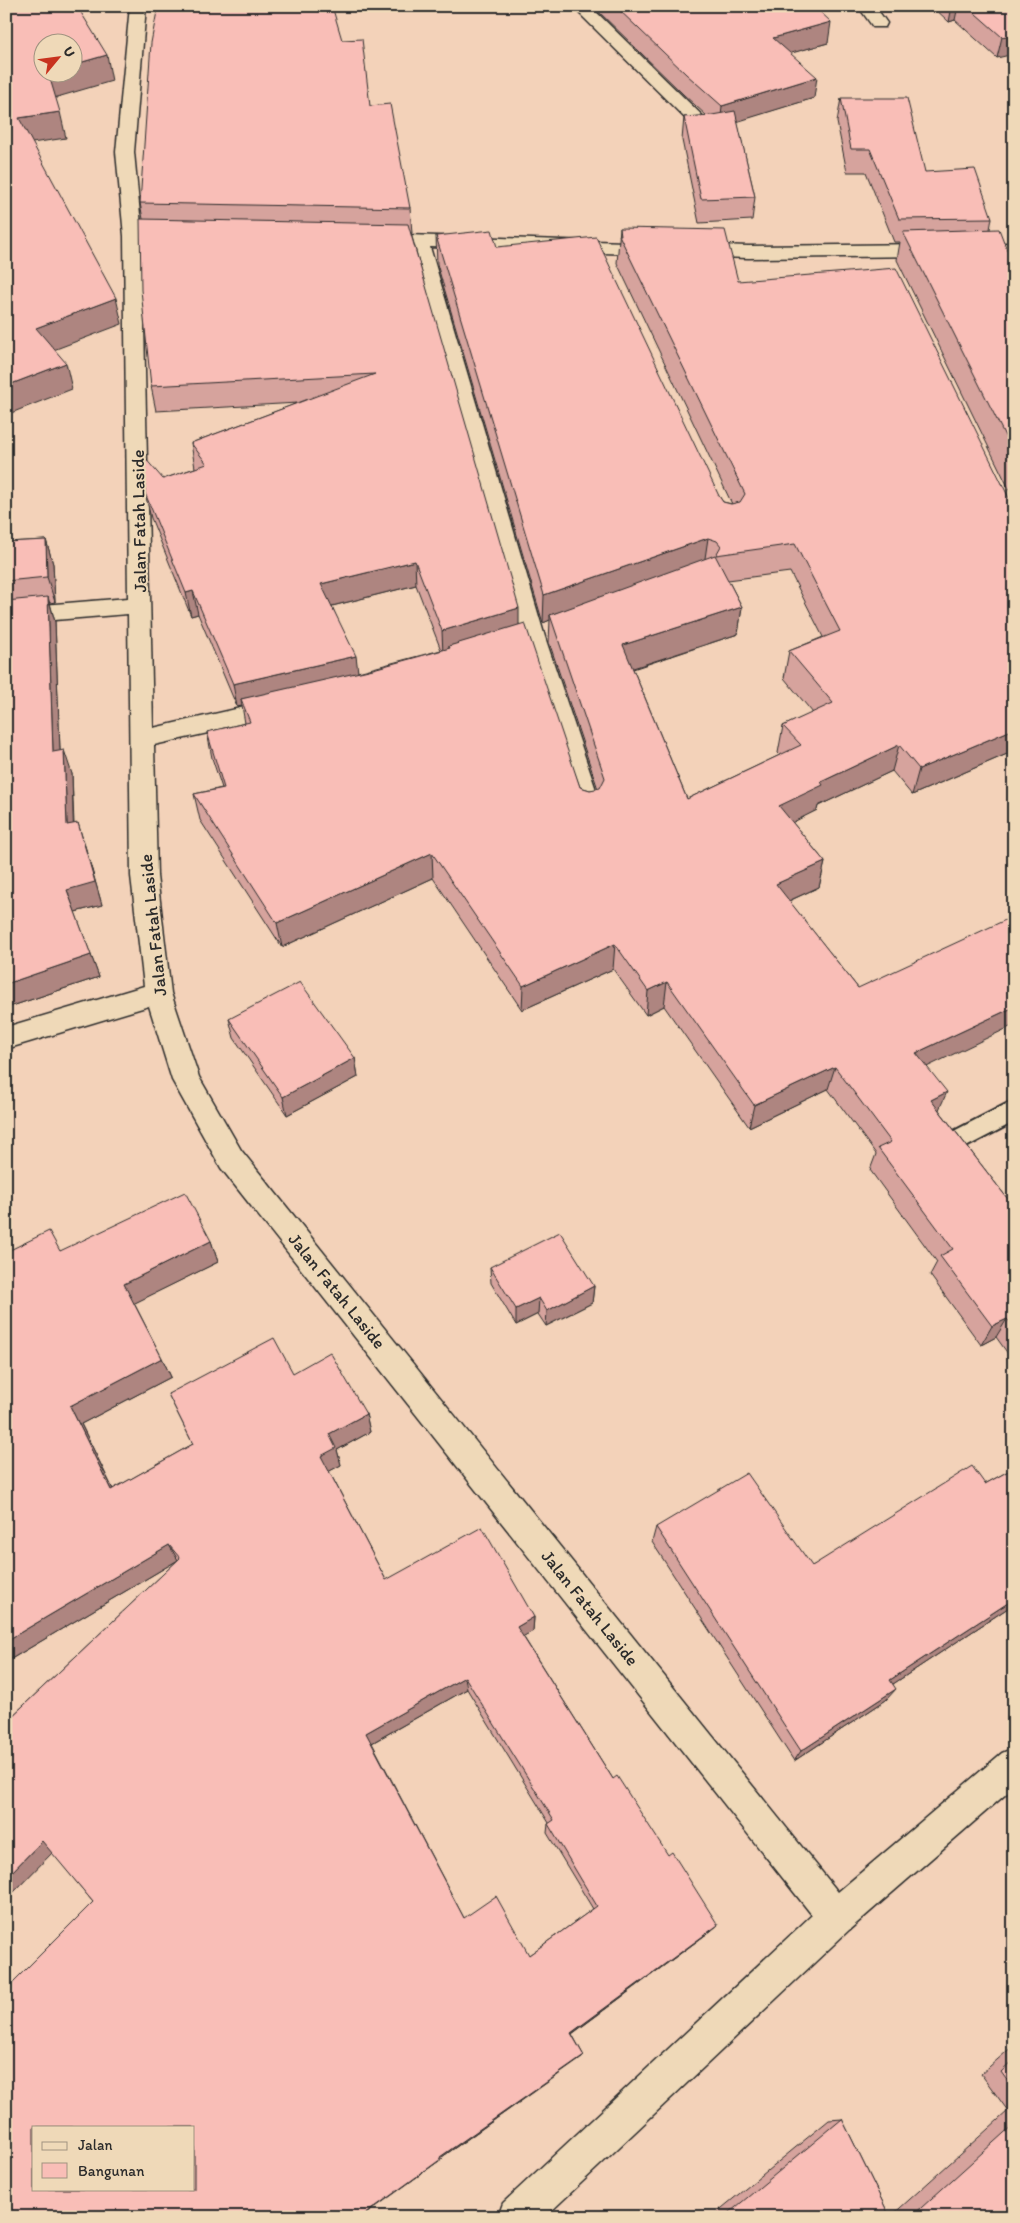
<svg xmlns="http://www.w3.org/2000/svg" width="1020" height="2223" font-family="Itim,sans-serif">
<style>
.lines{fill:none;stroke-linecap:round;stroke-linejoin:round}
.service-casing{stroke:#2b2b2b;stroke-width:4}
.minor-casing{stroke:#2b2b2b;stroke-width:3}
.service{fill:#efd9b8;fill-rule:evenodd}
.minor{fill:#efd9b8;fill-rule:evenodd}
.wall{fill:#d6a39d;stroke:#2b2b2b;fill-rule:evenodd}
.shaded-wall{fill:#ae8580;stroke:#2b2b2b}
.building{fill:#f9beb7;stroke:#2b2b2b;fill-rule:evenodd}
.labels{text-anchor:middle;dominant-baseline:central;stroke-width:4;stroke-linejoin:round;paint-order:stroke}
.street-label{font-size:18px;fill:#2b2b2b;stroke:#efd9b8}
</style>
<rect width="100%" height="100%" fill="#f3d2b9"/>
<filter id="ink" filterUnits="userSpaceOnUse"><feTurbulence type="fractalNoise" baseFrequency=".02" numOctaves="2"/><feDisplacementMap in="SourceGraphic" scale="10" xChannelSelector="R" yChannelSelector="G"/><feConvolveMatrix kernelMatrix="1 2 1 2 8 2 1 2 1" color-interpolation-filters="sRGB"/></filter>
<g filter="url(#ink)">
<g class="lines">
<g class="service-casing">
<polygon id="service" points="1014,1100 1014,1122 966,1147 958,1150 950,1147 946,1140 950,1133"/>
</g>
<g class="minor-casing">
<g id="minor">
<polygon points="130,6 146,6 134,152 142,236 153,728 280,699 288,702 292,708 288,714 280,717 154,745 157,876 171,993 199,1077 241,1150 838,1892 1002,1753 1014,1748 1014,1787 849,1930 545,2217 498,2217 503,2203 812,1915 221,1168 172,1080 149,1006 6,1049 6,1027 144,986 131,876 128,614 6,624 6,608 128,598 124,236 116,152"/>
<polygon points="572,6 590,6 715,128 718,132 715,136 709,137 703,136"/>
<polygon points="858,6 875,6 887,23 885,27 873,27"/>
<polygon points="375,234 748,246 1014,243 1014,255 748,258 430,247 545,637 601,805 598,812 589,814 580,812 577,805 523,637 411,247 368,244 366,240 368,236"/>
</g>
</g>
<use href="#service" class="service"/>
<use href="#minor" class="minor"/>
</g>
<g class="wall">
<polygon points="596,6 814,6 828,43 790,53 814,98 737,121 755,197 752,220 699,223 682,140 684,117 707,116 684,95 596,9"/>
<polygon points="932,6 1014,6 997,58 955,20 949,22"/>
<path d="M342,40l28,66 40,102 2,25h-1l108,392 61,162 10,3 8,-1 -49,-147 1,-22 -7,3 -106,-359 -1,-28 61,11 222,249 4,6 9,2 -115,-241 3,-35 118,53 272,219 4,5v246l-102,44 -20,-24 -74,35 -1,4 -25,12 33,40 -6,25 -30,14 69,87 69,79 12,43 75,97v155l-18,-25 -15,8 -51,-70 7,-13 -67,-92 6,-16 -48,-65 -79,38 -85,-121 -18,9 -33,-46 -91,41 -89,-132 -151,69 -82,-127 -6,-26 28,-6 -10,-30 -5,-26 38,-9 -3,-17 -5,1 -39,-93 -7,2 -40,-98 -6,-25 18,-14 32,-11 -4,-25 107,-40 -142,8 -5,-25 -8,-167 -3,-16zM790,572l33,65 -34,14 -5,27 29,35 -30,13 -5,27 2,2 -93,44 -54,-130 105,-35 4,-27 -14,-27zM416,585l25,65 -83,22 -26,-66z"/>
<polygon points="841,98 925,172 992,218 990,229 1014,268 1014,499 897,260 900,242 894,242 866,172 847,172 837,122"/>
<polygon points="46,540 53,564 55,602 50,603 55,622 60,751 72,774 74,824 85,846 102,905 75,912 99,977 6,1008 6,542"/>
<polygon points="229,1019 355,1058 358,1077 287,1115 234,1038"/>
<path d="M211,1241l7,21 -84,41 28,55 9,19 -90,47 32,65 80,-45 -25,-50 125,-21 73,41 4,18 -33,18 4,15 -12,6 57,109 148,37 -1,14 -10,5 90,143 99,151 -140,104 12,22 -2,2 -140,99 1,1 -81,59h-356v-235l3,4 84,-84 -41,-50 -46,48v-178l172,-162 -172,102v-410l54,-1zM467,1689l82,134 -1,1 -1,9 46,76 -64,46 -65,-37 -92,-175z"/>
<polygon points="490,1267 594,1286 592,1303 546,1326 538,1314 516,1325 491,1283"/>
<polygon points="1014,1468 1014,1604 893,1684 886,1700 794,1761 652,1542 656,1527 812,1566 985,1484"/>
<polygon points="1014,2045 1014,2217 711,2217 829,2120 842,2119 890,2217 1008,2111 981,2074"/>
</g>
<g class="shaded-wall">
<polygon points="952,6 958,6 955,20 949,22"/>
<polygon points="831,22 828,43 770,59 773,38"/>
<polygon points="1014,34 1014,54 997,58 1002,37"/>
<polygon points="107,55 112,81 54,98 48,72 72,72 72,65"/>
<polygon points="817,77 814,98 720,127 722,106"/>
<polygon points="60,112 66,138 25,144 19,118"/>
<polygon points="116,298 122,324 43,354 36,328"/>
<polygon points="66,363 72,389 6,415 6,386"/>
<polygon points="708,538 704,565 550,615 550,620 543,623 544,595"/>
<polygon points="46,540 53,564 55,602 47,577"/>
<polygon points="415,561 416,585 324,608 321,584"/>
<polygon points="193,591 198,614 191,616 186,593"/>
<polygon points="48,597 55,622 61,775 53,752"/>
<polygon points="742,607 738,634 621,672 623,645"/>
<polygon points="519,608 519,632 449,646 449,653 443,655 442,631"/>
<polygon points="356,656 359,680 241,699 242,706 237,707 233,684"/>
<polygon points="1014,729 1014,751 912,795 919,769"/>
<polygon points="899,745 892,771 818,806 817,810 774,832 779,806 821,782"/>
<polygon points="64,750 72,774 74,848 67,825"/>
<polygon points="78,823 85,846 102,905 75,912 67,890"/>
<polygon points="432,853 433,878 282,947 277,923"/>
<polygon points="825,862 819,887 771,909 776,884"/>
<polygon points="615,944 613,969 522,1010 523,986"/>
<polygon points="91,955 99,977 6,1008 6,984"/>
<polygon points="667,982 664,1006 646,1015 648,991"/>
<polygon points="1014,1007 1014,1025 908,1076 916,1053"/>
<polygon points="355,1058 358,1077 287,1115 283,1097"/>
<polygon points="835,1067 828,1089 749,1127 754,1105"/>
<polygon points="947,1092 937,1114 931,1100"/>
<polygon points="211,1241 218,1262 133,1304 124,1284"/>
<polygon points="594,1286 592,1303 546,1326 547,1311"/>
<polygon points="539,1298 538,1314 516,1325 516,1309"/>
<polygon points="1007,1319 996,1337 981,1345 992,1326"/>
<polygon points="162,1358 171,1377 81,1424 121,1506 111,1490 70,1406"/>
<polygon points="366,1414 370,1432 337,1450 341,1465 326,1473 321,1456 329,1434"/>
<polygon points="169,1545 178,1560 6,1662 6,1641"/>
<polygon points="1014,1599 1014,1604 881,1692 890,1680"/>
<polygon points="534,1617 533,1631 517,1640 517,1627"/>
<polygon points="465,1677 467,1689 370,1744 366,1733"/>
<polygon points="896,1689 886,1700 794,1761 801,1751"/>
<polygon points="42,1841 56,1849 6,1900 6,1878"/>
<polygon points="718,1925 712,1930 570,2035 571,2033"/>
<polygon points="6,1982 17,1997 6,1994"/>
<polygon points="584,2056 442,2157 443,2158 361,2217 440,2157"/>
</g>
<g class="building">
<polygon points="6,6 77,6 107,55 72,65 72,42 42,42 42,72 48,72 60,112 19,118 116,298 36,328 66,363 6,386"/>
<polygon points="158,6 332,6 342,40 362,39 370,106 390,104 410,208 140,203 151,43"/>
<polygon points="615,6 814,6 831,22 773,38 817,77 722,106 686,74"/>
<polygon points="967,6 1014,6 1014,34 1002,37"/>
<polygon points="841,98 907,98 925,172 975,169 992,218 899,219 870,149 851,149"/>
<polygon points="735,111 755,197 701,199 684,117 712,115"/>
<polygon points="140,219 408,224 519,608 442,631 415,561 321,584 356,656 233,684 193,591 186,593 145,493 144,457 163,479 207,464 191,443 375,374 151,386 141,290"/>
<polygon points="620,228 725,230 738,281 896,268 1010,500 1014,505 1014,729 919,769 899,745 821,782 823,785 779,806 825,862 776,884 858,988 1014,916 1014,1007 916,1053 947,1092 931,1100 1014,1207 1014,1327 1007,1319 992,1326 940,1256 953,1249 878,1148 891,1142 835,1067 754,1105 667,982 648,991 615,944 523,986 432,853 277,923 194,794 224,788 207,732 250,722 241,699 373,669 450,648 449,646 525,623 580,787 590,790 600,788 605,778 550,615 715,555 742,607 623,645 687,799 801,745 783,726 833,703 789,651 840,631 795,544 716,555 721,546 717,541 708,538 544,595 436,236 492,230 497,247 596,237 719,496 723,502 731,504 740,502 745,494 619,235 621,235"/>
<polygon points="999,229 1014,268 1014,454 903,232"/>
<polygon points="46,540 47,577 6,581 6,542"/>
<polygon points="48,597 53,752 64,750 67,825 78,823 95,882 67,890 91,955 6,984 6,601"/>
<polygon points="300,982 355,1058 283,1097 229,1019"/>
<path d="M185,1192l26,49 -87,43 38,74 -92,48 41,84 82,-46 -25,-50 106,-56 19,35 37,-21 36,62 -37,20 7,14 -15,8 65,124 96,-53 52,90 -17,10 96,152 4,-3 51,79 4,-3 46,73 -147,108 13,23 -144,101 1,2 -80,58h-355v-228l87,-87 -51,-61 -36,37v-156l174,-164 -11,-13 -163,96v-389l43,-21 11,20zM465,1677l89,143 -6,4 49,82 -68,49 -33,-59 -32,22 -98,-185zM34,2127h160v62h-160z"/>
<polygon points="560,1232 594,1286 547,1311 539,1298 516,1309 490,1267"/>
<polygon points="972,1466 985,1484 1014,1468 1014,1599 890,1680 896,1689 801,1751 656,1527 747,1473 812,1566"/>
<polygon points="1014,2060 1014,2090 1001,2072"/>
<polygon points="842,2119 890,2217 724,2217"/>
<polygon points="1014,2124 1014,2217 911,2217"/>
</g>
</g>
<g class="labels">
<g class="street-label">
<text transform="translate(139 521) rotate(-91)">Jalan Fatah Laside</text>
<text transform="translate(153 925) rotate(-96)">Jalan Fatah Laside</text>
<text transform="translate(337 1291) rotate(51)">Jalan Fatah Laside</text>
<text transform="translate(590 1608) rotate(51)">Jalan Fatah Laside</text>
</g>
</g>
<rect width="1020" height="2223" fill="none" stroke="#efd9b8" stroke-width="25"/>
<rect x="12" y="12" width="995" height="2198" fill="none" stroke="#2b2b2b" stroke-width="2" filter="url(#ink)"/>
<rect x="32" y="2126" width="162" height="65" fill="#efd9b8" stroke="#a19380"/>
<rect x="42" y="2142" width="25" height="8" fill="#efd9b8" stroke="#a19380"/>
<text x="78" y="2150" font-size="15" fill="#2b2b2b">Jalan</text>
<rect x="42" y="2163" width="25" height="15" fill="#f9beb7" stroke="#a19380"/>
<text x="78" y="2176" font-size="15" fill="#2b2b2b">Bangunan</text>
<g transform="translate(58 58) rotate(61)"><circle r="24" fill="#efd9b8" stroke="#a19380"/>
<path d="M0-4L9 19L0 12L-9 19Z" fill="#c8321e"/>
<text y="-8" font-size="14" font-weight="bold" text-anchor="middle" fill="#2b2b2b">U</text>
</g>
</svg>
